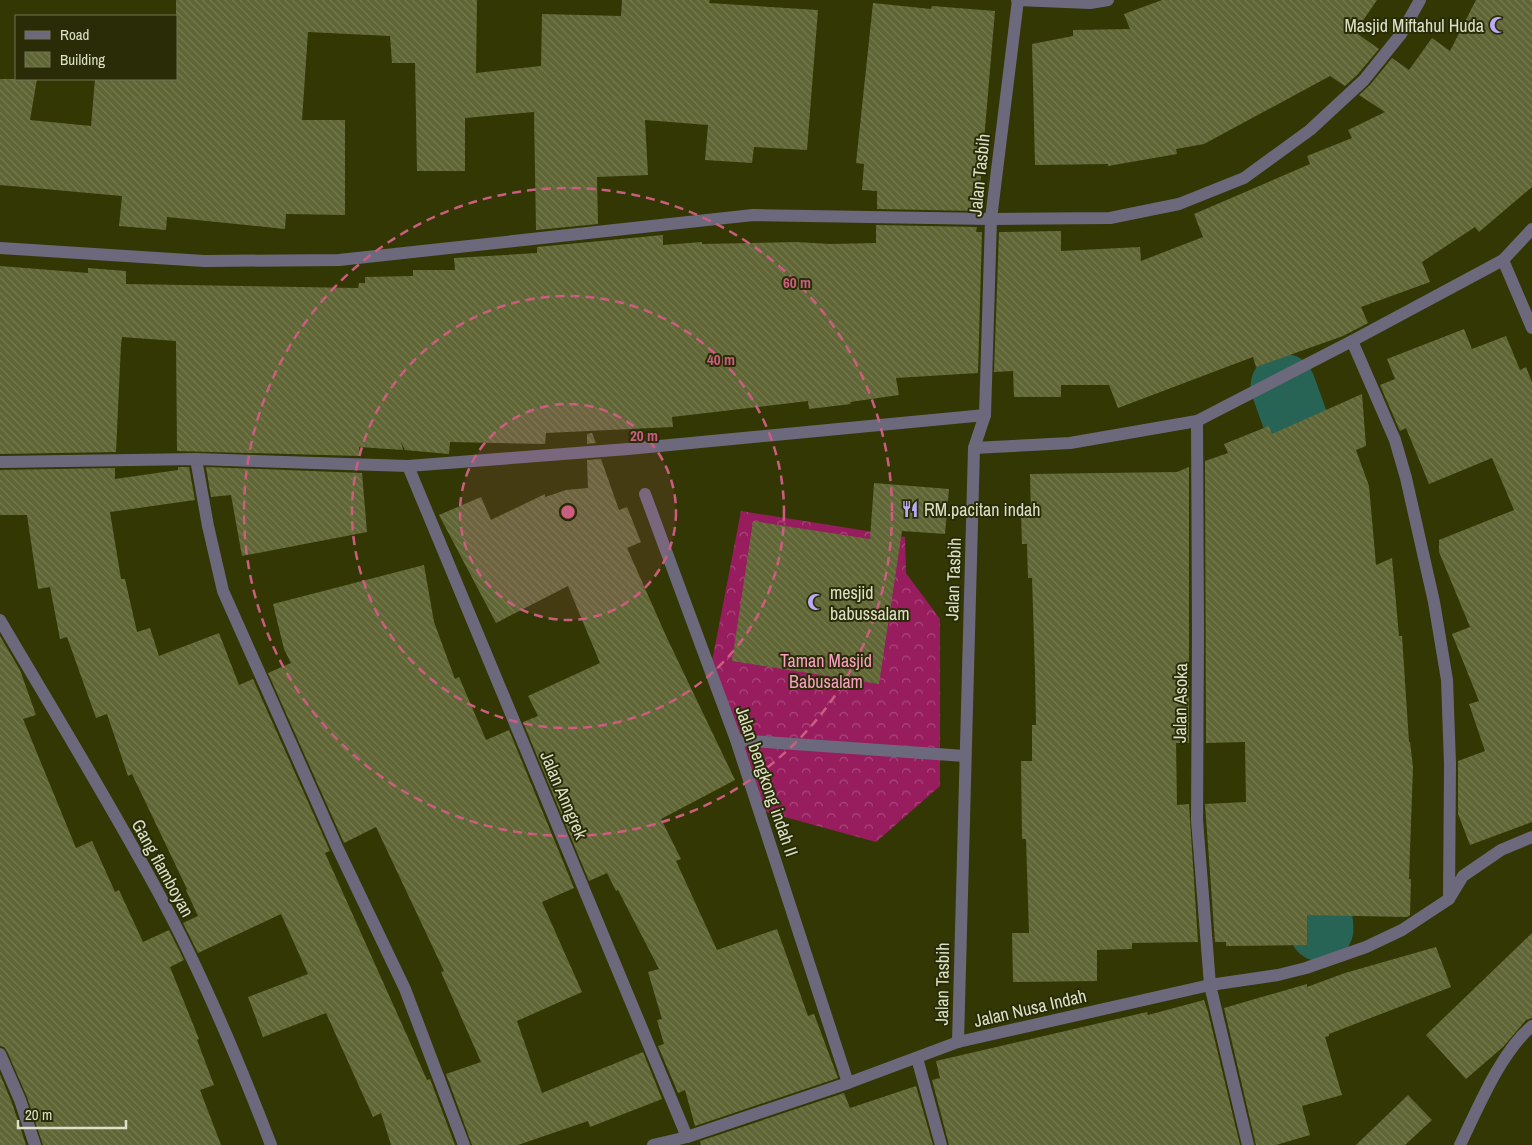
<svg xmlns="http://www.w3.org/2000/svg" width="1532" height="1145" font-family="'Archivo Narrow',sans-serif">
<style>
.forest{fill:url(#forest-crowns)}
.lines{fill:none;stroke-linecap:round;stroke-linejoin:round}
.river{stroke:#286455;stroke-width:65}
.building{fill:url(#building-back-hatch)}
.lane{stroke:#6d697d;stroke-width:12}
.street{stroke:#6d697d;stroke-width:12}
.ring{fill:none;stroke:#cb5e80;stroke-width:2.5;stroke-dasharray:9 6}
.labels{text-anchor:middle;dominant-baseline:central;stroke-width:4;stroke-linejoin:round;paint-order:stroke}
.poi-label{font-size:18px;fill:#dce0c6;stroke:#292c07;text-anchor:start}
.street-label{font-size:18px;fill:#dce0c6;stroke:#292c07}
.park-label{font-size:18px;fill:#fb9fc5;stroke:#292c07}
.centre{fill:#cb5e80;stroke:#292c07;stroke-width:2.5}
.ring-label{font-size:15px;text-anchor:middle;font-weight:bold;fill:#cb5e80;stroke:#292c07;stroke-width:4;stroke-linejoin:round;paint-order:stroke}
</style>
<defs>
<pattern id="forest-crowns" width="20" height="18" patternUnits="userSpaceOnUse" patternTransform="scale(1.25)"><rect width="20" height="18" fill="#971d5e"/><path d="M2 6a3 3 0 1 1 6 0M12 15a3 3 0 1 1 6 0" fill="none" stroke="#aa487b"/></pattern>
<pattern id="building-back-hatch" width="6" height="6" patternUnits="userSpaceOnUse" patternTransform="scale(1.25)"><rect width="6" height="6" fill="#606535"/><path d="M-1 5l2 2M0 0l6 6M5-1l2 2" fill="none" stroke="#767b51"/></pattern>
</defs>
<rect width="100%" height="100%" fill="#333704"/>
<polygon class="forest" points="741,511 905,537 906,573 940,619 940,786 876,842 759,810 708,682"/>
<g class="lines">
<g class="river">
<polyline points="1283,386 1301,436 1311,510"/>
<polyline points="1321,825 1319,906 1321,929"/>
</g>
</g>
<g class="building">
<polygon points="176,0 477,0 476,73 541,66 542,14 621,16 622,0 710,0 709,3 818,10 807,150 754,147 752,163 705,160 708,125 645,120 648,175 597,177 598,224 536,230 534,112 465,118 465,171 417,171 415,63 392,63 390,36 308,32 302,120 345,120 345,215 286,214 285,229 167,217 166,230 119,226 122,196 0,185 0,79 37,79 30,120 91,126 95,79 176,79"/>
<polygon points="1162,0 1377,0 1355,32 1379,49 1358,74 1345,86 1330,76 1204,144 1176,149 1177,154 1108,166 1108,164 1035,165 1032,44 1073,36 1073,30 1130,29 1124,14"/>
<polygon points="1476,0 1532,0 1532,187 1479,232 1475,227 1422,262 1430,282 1361,307 1368,323 1343,336 1256,367 1253,357 1118,408 1109,385 1061,385 1061,397 1014,397 1013,371 994,372 999,232 1061,231 1061,251 1140,247 1141,261 1203,237 1194,214 1310,164 1307,156 1352,138 1348,130 1385,112 1359,95 1370,85 1392,58 1409,70 1432,38 1450,51"/>
<polygon points="873,3 931,9 932,6 995,11 978,211 877,209 877,191 862,190 864,164 856,163"/>
<polygon points="876,225 977,227 976,232 982,232 978,373 896,378 899,395 850,402 851,404 809,409 808,401 672,417 673,427 546,433 545,444 450,442 449,454 405,450 401,442 403,450 359,447 360,456 177,451 176,341 122,337 121,345 116,452 0,454 0,266 88,273 88,268 126,271 126,284 358,288 359,283 365,283 365,277 413,276 413,270 455,270 454,258 537,253 537,247 663,235 663,245 702,242 702,244 796,242 830,244 876,243"/>
<polygon points="1464,329 1472,349 1506,336 1520,370 1526,367 1532,382 1532,822 1470,845 1458,814 1458,761 1485,751 1469,704 1479,701 1452,634 1470,627 1439,552 1439,540 1514,510 1492,458 1429,484 1406,428 1400,431 1380,385 1395,379 1387,359"/>
<polygon points="1362,394 1366,446 1356,450 1369,486 1376,565 1392,558 1399,636 1402,636 1409,742 1410,742 1413,767 1409,879 1411,879 1410,915 1407,917 1307,915 1307,945 1226,946 1226,942 1215,942 1205,804 1246,802 1245,742 1206,743 1205,461 1228,453 1224,444 1269,426 1272,434"/>
<polygon points="592,433 596,443 587,444 587,434"/>
<polygon points="601,459 619,510 627,507 641,542 627,548 667,638 735,780 661,819 681,859 676,861 717,950 777,929 808,1016 814,1014 838,1078 695,1126 685,1090 678,1093 658,1046 664,1044 657,1020 662,1019 648,972 659,969 618,890 616,891 607,873 589,881 523,722 538,716 528,696 600,663 568,586 496,623 439,515 481,497 491,520 545,494 545,497 566,490 588,488 587,460"/>
<polygon points="178,467 189,467 195,500 110,512 121,579 125,579 137,632 150,628 159,656 219,633 239,685 253,679 330,851 325,853 427,1080 430,1079 455,1145 391,1145 381,1113 373,1117 326,1013 263,1037 248,997 308,974 281,914 198,953 183,923 198,916 186,890 187,889 132,774 128,776 107,714 96,718 67,637 60,639 50,587 38,589 27,515 0,515 0,470 115,468 115,479 178,470"/>
<polygon points="206,467 362,473 367,532 242,556 231,495 211,497"/>
<polygon points="1189,467 1189,743 1176,743 1177,805 1189,804 1198,942 1132,943 1132,949 1097,950 1097,981 1013,982 1012,933 1029,933 1026,839 1022,839 1021,761 1032,761 1032,725 1036,725 1035,672 1032,578 1028,578 1027,544 1022,544 1021,514 1031,514 1030,474 1177,472"/>
<polygon points="874,483 949,489 945,534 902,531 879,684 732,661 753,521 870,539"/>
<polygon points="424,565 434,622 455,679 459,677 486,740 509,730 574,888 542,902 582,992 517,1021 542,1093 643,1052 662,1099 590,1127 588,1121 518,1145 472,1145 446,1074 481,1062 441,972 444,971 376,827 344,843 268,673 291,663 284,649 273,604"/>
<polygon points="0,636 20,670 36,715 23,719 76,848 92,841 115,892 119,890 143,942 169,930 184,960 170,967 199,1039 197,1040 214,1085 200,1090 221,1145 43,1145 27,1097 7,1051 4,1047 0,1046"/>
<polygon points="1532,933 1532,1018 1526,1020 1503,1047 1466,1079 1426,1035"/>
<polygon points="1436,947 1451,987 1329,1034 1329,1036 1325,1037 1342,1095 1302,1106 1310,1135 1276,1145 1256,1145 1224,1008 1307,984 1307,987 1345,973"/>
<polygon points="1204,1000 1208,1012 1240,1145 949,1145 932,1080 940,1078 936,1061 1147,1012 1148,1015"/>
<polygon points="0,1074 12,1103 26,1145 0,1145"/>
<polygon points="916,1086 933,1145 701,1145 700,1141 844,1093 850,1108"/>
<polygon points="1408,1095 1432,1120 1405,1145 1356,1145"/>
</g>
<g class="lines">
<g class="lane">
<polyline points="196,459 208,526 223,591 337,847 405,989 464,1145"/>
<path d="M0,620c53,90 108,180 158,272 44,81 80,167 113,253"/>
<polyline points="736,740 965,756"/>
<polyline points="917,1058 941,1145"/>
</g>
<g class="street">
<polyline points="1017,0 1090,3 1108,0"/>
<polyline points="0,248 204,261 339,260 753,215 991,219 1110,218 1179,204 1244,178 1310,130 1364,80 1401,34 1420,0"/>
<polyline points="1503,260 1532,328"/>
<polyline points="1352,341 1395,440 1406,478 1434,602 1447,680 1450,764 1449,899"/>
<polyline points="1197,421 1198,633 1197,820 1210,985 1248,1145"/>
<polyline points="974,448 1070,443 1197,421 1352,341 1503,260 1532,229"/>
<polyline points="0,462 196,459 408,466 628,449 985,415"/>
<polyline points="408,466 687,1137"/>
<polyline points="645,494 736,740 848,1083"/>
<polyline points="958,1042 974,448 985,415 991,219 1018,0"/>
<polyline points="0,1054 20,1100 35,1145"/>
<polyline points="653,1145 687,1137 848,1083 958,1042 1210,985 1278,975 1306,968 1366,947 1402,930 1449,899 1463,876 1501,850 1532,837"/>
<path d="M1460,1145c18,-37 40,-92 72,-119"/>
</g>
</g>
<circle cx="568" cy="512" r="108" fill="#cb5e80" fill-opacity=".12"/>
<g class="ring">
<circle cx="568" cy="512" r="108"/>
<circle cx="568" cy="512" r="216"/>
<circle cx="568" cy="512" r="324"/>
</g>
<defs>
<g id="mosque-bare" transform="scale(1.35)"><path d="M3.5-4.9A6 6 0 1 0 3.5 4.9A5 5 0 1 1 3.5-4.9Z" fill="#bbaaf6" stroke="#292c07" stroke-width="2.5" paint-order="stroke"/></g>
<g id="restaurant-bare" transform="scale(1.35)"><path d="M-5-6h1v4h1v-4h1v4h1v-4h1v5L-1.5 .5V6h-2V.5L-5-1ZM5-6V6H3V1.5H1.5Q1.5-4 5-6Z" fill="#bbaaf6" stroke="#292c07" stroke-width="2.5" paint-order="stroke"/></g>
</defs>
<g fill-rule="evenodd">
<use href="#mosque-bare" x="1498" y="25"/>
<use href="#restaurant-bare" x="910" y="509"/>
<use href="#mosque-bare" x="816" y="602"/>
</g>
<g class="labels">
<g class="poi-label">
<text x="1484" y="25" text-anchor="end">Masjid Miftahul Huda</text>
<text x="924" y="509">RM.pacitan indah</text>
<text x="830" y="592">mesjid<tspan x="830" dy="21">babussalam</tspan></text>
</g>
<g class="street-label">
<text transform="translate(979 175) rotate(-84)">Jalan Tasbih</text>
<text transform="translate(953 579) rotate(-88)">Jalan Tasbih</text>
<text transform="translate(1180 703) rotate(-89)">Jalan Asoka</text>
<text transform="translate(767 781) rotate(71)">Jalan bengkong indah II</text>
<text transform="translate(564 795) rotate(67)">Jalan Anngrek</text>
<text transform="translate(163 868) rotate(61)">Gang flamboyan</text>
<text transform="translate(942 984) rotate(-89)">Jalan Tasbih</text>
<text transform="translate(1030 1008) rotate(-13)">Jalan Nusa Indah</text>
</g>
<g class="park-label">
<text x="826" y="660">Taman Masjid<tspan x="826" dy="21">Babusalam</tspan></text>
</g>
</g>
<circle cx="568" cy="512" r="8" class="centre"/>
<g class="ring-label">
<text x="797" y="288">60 m</text>
<text x="721" y="365">40 m</text>
<text x="644" y="441">20 m</text>
</g>
<rect x="15" y="15" width="162" height="65" fill="#292c07" stroke="#717453"/>
<rect x="25" y="31" width="25" height="8" fill="#6d697d" stroke="#717453"/>
<text x="60" y="40" font-size="15" fill="#dce0c6">Road</text>
<rect x="25" y="52" width="25" height="15" fill="url(#building-back-hatch)" stroke="#717453"/>
<text x="60" y="65" font-size="15" fill="#dce0c6">Building</text>
<path d="M18 1120v8h108v-8" fill="none" stroke="#dce0c6" stroke-width="2.5"/>
<text x="25" y="1120" font-size="15" fill="#dce0c6" stroke="#292c07" stroke-width="4" paint-order="stroke">20 m</text>
</svg>
